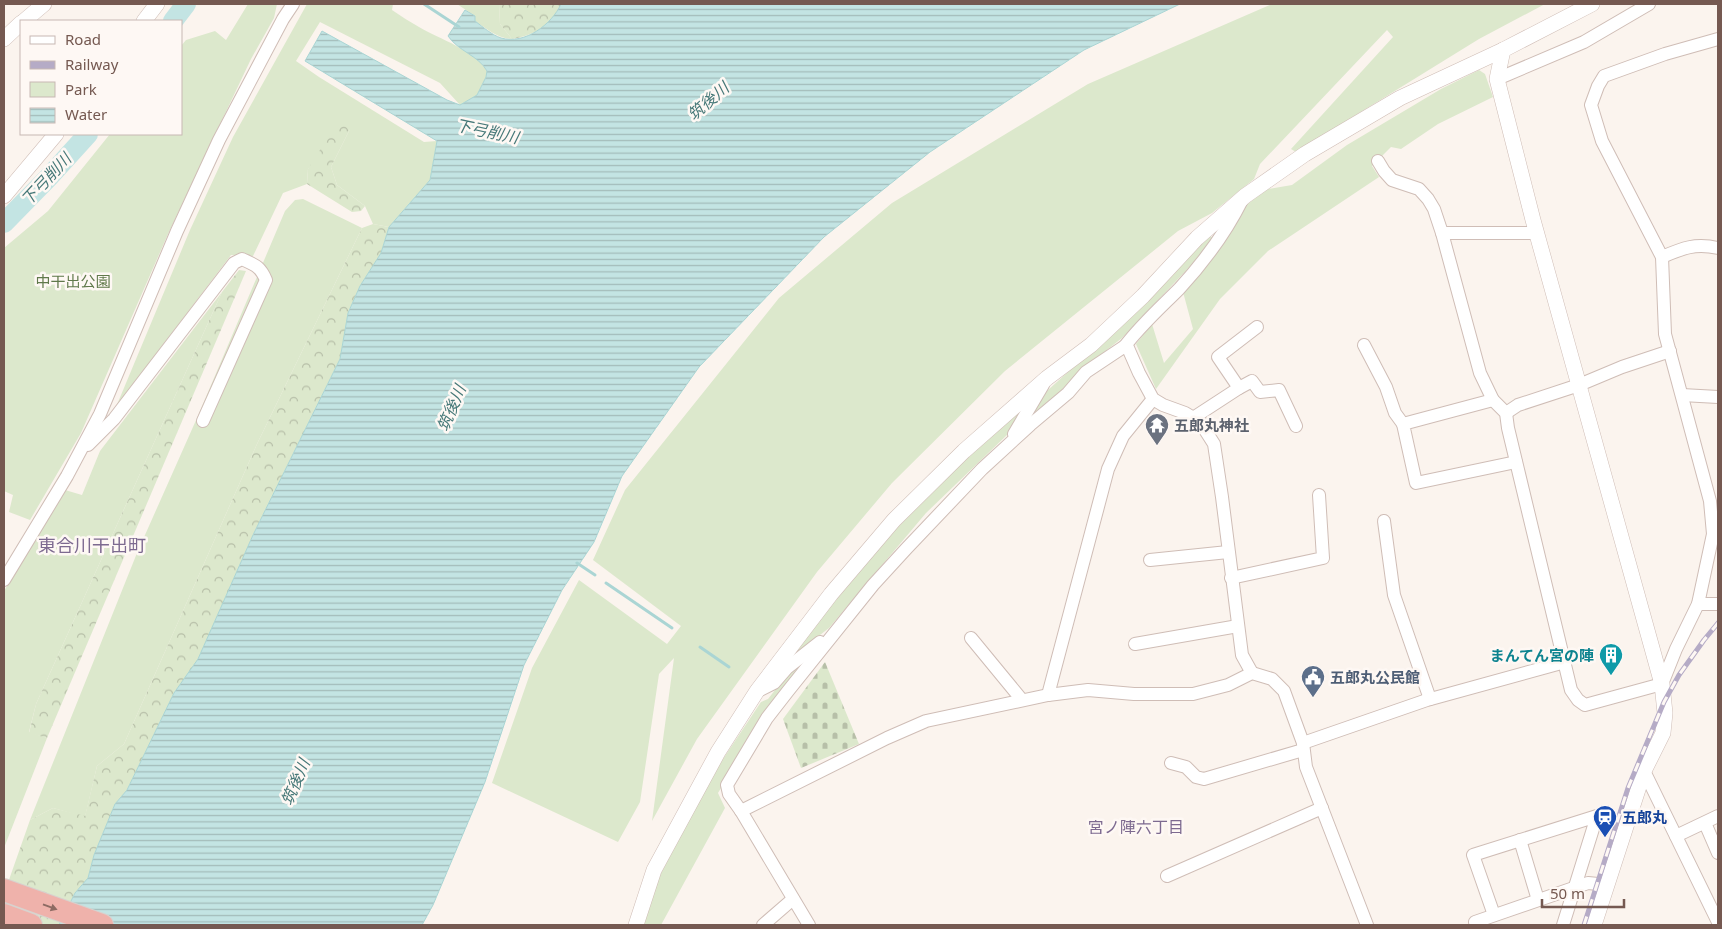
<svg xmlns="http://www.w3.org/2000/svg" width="1722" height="929" font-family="'Noto Sans','Noto Sans JP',sans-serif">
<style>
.green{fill:#dce8cc}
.forest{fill:url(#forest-crowns)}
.cemetery{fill:url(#cemetery-stones)}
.water{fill:url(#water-rules);stroke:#aad5d4}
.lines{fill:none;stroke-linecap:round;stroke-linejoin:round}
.stream{stroke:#aad5d4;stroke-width:3}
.river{stroke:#c3e4e3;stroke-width:20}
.minor-casing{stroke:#cfbdb6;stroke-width:14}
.tertiary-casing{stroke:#cfbdb6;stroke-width:16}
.motorway-casing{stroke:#d8d1ce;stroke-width:24}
.minor{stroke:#fff;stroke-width:12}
.tertiary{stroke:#fff;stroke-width:15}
.motorway{stroke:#efb2ab;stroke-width:22}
.rail-casing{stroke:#b5abc6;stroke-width:5}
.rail{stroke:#fef8f4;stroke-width:3;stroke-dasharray:9;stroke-linecap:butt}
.oneway{fill:#8d6b63}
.labels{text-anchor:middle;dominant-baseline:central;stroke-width:5;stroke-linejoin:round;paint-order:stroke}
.park-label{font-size:15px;fill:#60794b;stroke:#fef8f4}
.worship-label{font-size:15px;font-weight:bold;fill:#5b616d;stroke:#fef8f4;text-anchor:start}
.culture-label{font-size:15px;font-weight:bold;fill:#0d838f;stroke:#fef8f4;text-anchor:end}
.service-label{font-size:15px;font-weight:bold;fill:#4e5e75;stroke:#fef8f4;text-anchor:start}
.transit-label{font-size:15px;font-weight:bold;fill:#164399;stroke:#fef8f4;text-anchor:start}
.water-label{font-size:16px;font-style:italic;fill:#467878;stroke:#fef8f4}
.neighbourhood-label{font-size:16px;fill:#7d6a90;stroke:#fef8f4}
.quarter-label{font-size:18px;fill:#7d6a90;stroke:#fef8f4}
</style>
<defs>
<pattern id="forest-crowns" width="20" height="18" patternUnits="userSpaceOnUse" patternTransform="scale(1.25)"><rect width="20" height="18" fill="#dce8cc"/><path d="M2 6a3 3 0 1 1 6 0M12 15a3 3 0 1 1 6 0" fill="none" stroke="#b7bfa8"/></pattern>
<pattern id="cemetery-stones" width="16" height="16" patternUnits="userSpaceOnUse" patternTransform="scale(1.25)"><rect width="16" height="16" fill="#dce8cc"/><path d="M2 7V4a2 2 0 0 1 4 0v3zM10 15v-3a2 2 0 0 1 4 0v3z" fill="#b7bfa8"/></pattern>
<pattern id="water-rules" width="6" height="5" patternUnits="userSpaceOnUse" patternTransform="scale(1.25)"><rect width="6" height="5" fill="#c3e4e3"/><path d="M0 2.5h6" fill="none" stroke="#a3bcba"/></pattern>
</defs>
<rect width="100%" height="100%" fill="#fbf4ee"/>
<g class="green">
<polygon points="248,4 277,4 274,18 251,59 168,234 81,433 30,520 9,512 13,495 4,491 4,248 48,211 110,134 181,134 181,46 186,40 215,31 226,40"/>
<path d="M307,4h86l-1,6c9,6 18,12 27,17 20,12 56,23 68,44l-1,6 -9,18 -17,10 -20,-22 -120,-61 -24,39 23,16 105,65 13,-1 -7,39 -41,47 -16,-3 -8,-18 -28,-21 -6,-18 19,-38 -42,40 -1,15 -24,9 -30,63 -22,-1 -115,152 74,-177 43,-93z"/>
<path d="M457,4h42l1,20 12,15c-15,-1 -25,-10 -37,-18v-5z"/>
<polygon points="1272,4 1545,4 1479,39 1296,152 1291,149 1393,37 1387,30 1260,164 1254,179 1212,213 1178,231 1005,371 892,483 817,572 697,739 652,821 674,658 659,674 640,802 618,842 492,783 532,668 579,580 667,644 681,626 593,560 625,490 779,298 892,203 1088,84"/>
<polygon points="1479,70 1485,74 1493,97 1438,124 1401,149 1391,147 1372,166 1379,177 1268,251 1220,299 1156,389 1136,344 1152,324 1164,363 1193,329 1183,292 1246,205 1268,189 1292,185 1347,145 1441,89"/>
<polygon points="303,199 362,228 257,444 124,744 97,766 85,817 53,808 30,820 137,553 197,418 285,211 295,200"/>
<polygon points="1209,235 1215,240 1122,338 1080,371 1065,391 1026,424 1047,391 1144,303"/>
<polygon points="222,292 36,704 29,732 47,738 4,848 4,591 65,490 82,495 100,451"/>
<polygon points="1033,395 1008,434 926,513 829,628 789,659 875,551 955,468"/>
<polygon points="813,652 766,713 718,793 725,808 661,925 643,925 660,875 717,768 761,702 768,699 790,671"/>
</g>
<g class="forest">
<path d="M499,4h62c-9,22 -27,31 -49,35l-12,-15z"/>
<polygon points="346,124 350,129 331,167 337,185 365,206 361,211 352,212 307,184 308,169 335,126"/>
<polygon points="373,224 389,227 381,253 360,286 348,313 340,359 253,535 198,660 174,693 127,790 115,804 94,855 88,878 75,893 59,925 4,925 4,894 30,820 53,808 85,816 97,766 124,744 257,444 362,228"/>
<polygon points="239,270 246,271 47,738 29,733 36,704 222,292"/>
</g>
<polygon class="cemetery" points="825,662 859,744 801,768 783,719"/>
<path class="water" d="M561,4h619l-96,46 -154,102 -106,85 -125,130 -77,109 -28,66 -32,48 -38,75 -39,117 -52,123 -11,20h-363l16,-32 13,-15 6,-23 21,-51 12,-14 47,-97 24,-34 55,-124 87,-176 8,-46 12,-27 21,-33 8,-26 41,-47 7,-39 -132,-80 17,-30 125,69 13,5 17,-10 9,-18 1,-6c-8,-15 -29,-20 -39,-35l17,-26 10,6v5c8,6 17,14 26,17 24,7 51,-14 60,-34z"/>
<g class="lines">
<g class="stream">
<polyline points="424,4 459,27"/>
<polyline points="577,563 595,575"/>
<polyline points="606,583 672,628"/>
<polyline points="700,647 729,667"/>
</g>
<g class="river">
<polyline points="173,21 186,4"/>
<polyline points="4,223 49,177 88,134"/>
</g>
<g class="minor-casing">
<g id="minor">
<polyline points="1497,79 1584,42 1649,4"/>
<polyline points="1378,161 1384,171 1392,180 1419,189 1428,199 1434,209 1442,233 1480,373 1493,400 1506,413 1508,428 1571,690 1578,700 1585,705 1662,684 1676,649 1698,604 1713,534 1710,501 1665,334 1662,257 1602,141 1591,105 1598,86 1604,76 1665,54 1718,39"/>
<polyline points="1442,233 1536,233"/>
<path d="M1662,257c21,-9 33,-14 56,-9"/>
<polyline points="1364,345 1386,387 1395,413 1403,424"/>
<path d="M1125,346c16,-21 35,-38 54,-57 24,-26 47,-57 63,-89"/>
<polyline points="1239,388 1252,381 1260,392 1279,390 1296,426"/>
<polyline points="1682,395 1718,397"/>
<polyline points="1493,400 1403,424 1416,483 1516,462"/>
<polyline points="1506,413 1518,405 1579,385 1622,367 1670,351"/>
<polyline points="1193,418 1239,388 1218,357 1257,327"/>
<polyline points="1014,434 1043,385"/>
<path d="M88,445l26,-26 120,-156 8,-4c13,6 18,7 24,21l-63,141"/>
<polyline points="1384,521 1394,595 1430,699"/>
<polyline points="1150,560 1228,552"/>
<polyline points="1231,578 1323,558 1319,495"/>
<polyline points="4,580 67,476 100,414 177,231 219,140 283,19 293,4"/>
<polyline points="1698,604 1718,604"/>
<polyline points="971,638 1022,700"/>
<polyline points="1135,644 1238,626"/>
<polyline points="758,691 774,683 787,668 820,642"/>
<polyline points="1048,695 1108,469 1123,436 1153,399"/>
<polyline points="1303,743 1427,700 1565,662"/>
<polyline points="1171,763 1186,767 1196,777 1204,779 1303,750"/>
<polyline points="1644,771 1718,922"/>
<polyline points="741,811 887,738 926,721 1048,695 1088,690 1134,694 1193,694 1228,685 1252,673 1272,679 1284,691 1303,743 1306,767 1367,925"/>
<polyline points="1705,823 1718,853"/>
<polyline points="1676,836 1718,816"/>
<polyline points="1520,840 1538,900"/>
<polyline points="1167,876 1322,808"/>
<polyline points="1494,915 1473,855 1597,816 1563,925"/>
<polyline points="763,925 793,899"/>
<polyline points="809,925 741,811 729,794 727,785 767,718 788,691 873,585 906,549 982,469 1030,425 1068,393 1086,372 1125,346 1128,348 1139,373 1153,399 1163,405 1185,413 1200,422 1214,444 1222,497 1242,655 1252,673"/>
<polyline points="1476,925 1475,922 1588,883 1598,884 1606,888"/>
</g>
</g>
<g class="tertiary-casing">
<g id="tertiary">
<polyline points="24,21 44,4"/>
<polyline points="144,21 157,4"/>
<polyline points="4,39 21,23"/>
<polyline points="1503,50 1497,79 1533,220 1662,684 1665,713 1663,733 1644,771 1594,925"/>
<polyline points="4,196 56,134"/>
<polyline points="636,925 654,870 718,752 757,691 831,594 894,520 964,451 1047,378 1091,345 1143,296 1197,238 1245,196 1305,154 1400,98 1503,50 1592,4"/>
</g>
</g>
<g class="motorway-casing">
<g id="motorway">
<polyline points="4,890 102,925"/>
<polyline points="4,915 31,925"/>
</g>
</g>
<use href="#minor" class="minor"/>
<use href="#tertiary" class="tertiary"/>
<use href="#motorway" class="motorway"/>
<g class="rail-casing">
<polyline id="rail" points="1584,925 1628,788 1664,702 1679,675 1704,640 1718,623"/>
</g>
<use href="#rail" class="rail"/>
</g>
<defs><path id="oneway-solid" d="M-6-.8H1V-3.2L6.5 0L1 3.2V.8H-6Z" transform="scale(1.25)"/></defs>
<use class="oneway" href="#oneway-solid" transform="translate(50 907) rotate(20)"/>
<defs>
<g id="temple-pin" transform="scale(1.25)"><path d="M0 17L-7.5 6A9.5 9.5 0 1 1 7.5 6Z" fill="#6b7280" stroke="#fef8f4"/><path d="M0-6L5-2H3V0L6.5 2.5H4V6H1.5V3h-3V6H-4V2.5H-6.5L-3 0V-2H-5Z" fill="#fff"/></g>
<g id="building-pin" transform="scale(1.25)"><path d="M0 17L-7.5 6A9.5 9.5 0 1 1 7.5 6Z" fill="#0f9aa8" stroke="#fef8f4"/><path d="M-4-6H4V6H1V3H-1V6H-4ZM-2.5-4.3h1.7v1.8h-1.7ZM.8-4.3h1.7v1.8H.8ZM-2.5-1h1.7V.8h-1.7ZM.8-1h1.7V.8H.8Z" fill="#fff"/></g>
<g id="civic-pin" transform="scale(1.25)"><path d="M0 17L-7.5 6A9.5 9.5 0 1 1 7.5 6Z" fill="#5c6f8a" stroke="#fef8f4"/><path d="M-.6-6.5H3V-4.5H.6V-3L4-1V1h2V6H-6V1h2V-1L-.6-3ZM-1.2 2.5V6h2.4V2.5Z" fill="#fff"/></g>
<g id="station-pin" transform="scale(1.25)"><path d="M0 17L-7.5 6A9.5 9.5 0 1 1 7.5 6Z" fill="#1a4fb4" stroke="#fef8f4"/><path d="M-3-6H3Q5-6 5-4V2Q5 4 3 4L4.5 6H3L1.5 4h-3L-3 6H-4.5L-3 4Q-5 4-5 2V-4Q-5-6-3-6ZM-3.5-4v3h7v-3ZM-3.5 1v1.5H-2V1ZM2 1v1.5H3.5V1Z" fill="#fff"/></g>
</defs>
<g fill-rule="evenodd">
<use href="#temple-pin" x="1157" y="425"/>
<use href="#building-pin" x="1611" y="655"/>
<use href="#civic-pin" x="1313" y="677"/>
<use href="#station-pin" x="1605" y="817"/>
</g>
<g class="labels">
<g class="park-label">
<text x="73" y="281">中干出公園</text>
</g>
<g class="worship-label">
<text x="1174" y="425">五郎丸神社</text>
</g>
<g class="culture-label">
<text x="1594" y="655">まんてん宮の陣</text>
</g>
<g class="service-label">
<text x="1330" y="677">五郎丸公民館</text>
</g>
<g class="transit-label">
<text x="1622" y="817">五郎丸</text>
</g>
<g class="water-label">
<text transform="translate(708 101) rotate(-41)">筑後川</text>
<text transform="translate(487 131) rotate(12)">下弓削川</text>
<text transform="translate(46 179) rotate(-47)">下弓削川</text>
<text transform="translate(451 408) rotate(-67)">筑後川</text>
<text transform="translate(295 782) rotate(-67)">筑後川</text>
</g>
<g class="neighbourhood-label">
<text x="1136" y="827">宮ノ陣六丁目</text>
</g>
<g class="quarter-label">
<text x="92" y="545">東合川干出町</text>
</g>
</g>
<rect width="1722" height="929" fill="none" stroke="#755951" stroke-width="10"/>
<rect x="20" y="20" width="162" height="115" fill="#fef8f4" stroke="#c7b8b3"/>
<rect x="30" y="36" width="25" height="8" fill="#ffffff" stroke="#c7b8b3"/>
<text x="65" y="45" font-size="15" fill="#755951">Road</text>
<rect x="30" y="61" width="25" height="8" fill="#b5abc6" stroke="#c7b8b3"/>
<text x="65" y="70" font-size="15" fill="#755951">Railway</text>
<rect x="30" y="82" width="25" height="15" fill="#dce8cc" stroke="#c7b8b3"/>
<text x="65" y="95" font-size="15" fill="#755951">Park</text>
<rect x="30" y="108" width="25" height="15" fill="url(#water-rules)" stroke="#c7b8b3"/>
<text x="65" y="120" font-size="15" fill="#755951">Water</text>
<path d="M1542 899v8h82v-8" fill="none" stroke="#755951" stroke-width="2.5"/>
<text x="1550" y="899" font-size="15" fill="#755951" stroke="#fef8f4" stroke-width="4" paint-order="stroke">50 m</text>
</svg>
